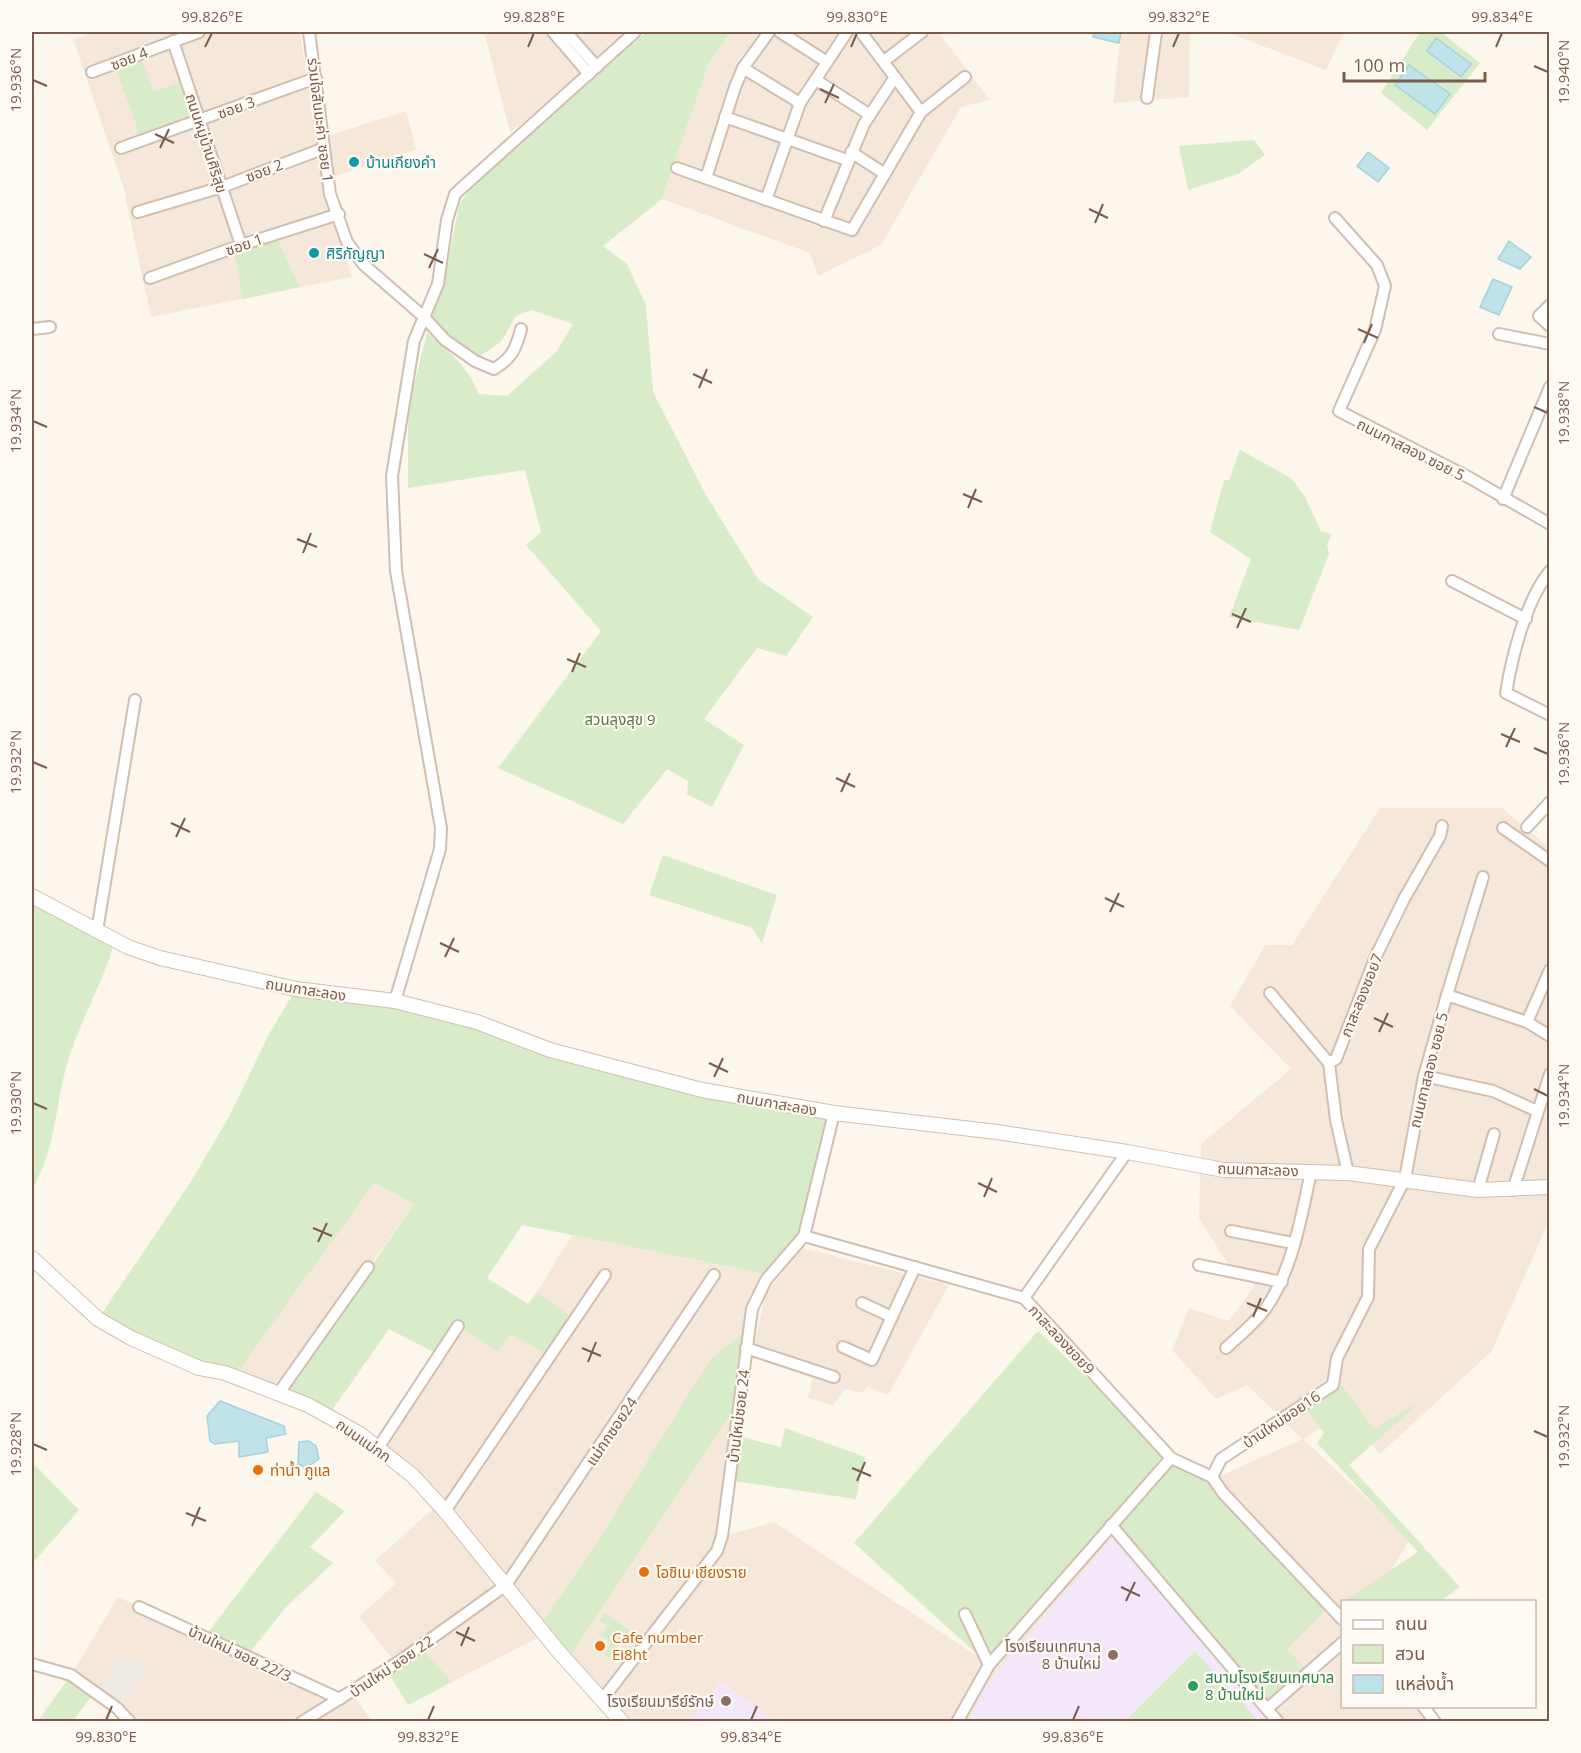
<svg xmlns="http://www.w3.org/2000/svg" width="1581" height="1753" font-family="'Open Sans','Noto Sans Thai',sans-serif">
<style>
.residential{fill:#f5e8da}
.industrial{fill:#efe9e4}
.education{fill:#f3e8fa}
.green{fill:#d8ecc9}
.water{fill:#bfe3e8;stroke:#a5d3da;stroke-width:1.5}
.lines{fill:none;stroke-linecap:round;stroke-linejoin:round}
.minor-casing{stroke:#d1beb0;stroke-width:14}
.tertiary-casing{stroke:#d1beb0;stroke-width:16}
.minor{stroke:#fff;stroke-width:10}
.tertiary{stroke:#fff;stroke-width:14}
.ticks{fill:none;stroke:#7a5c4d;stroke-width:2}
.culture-dot{fill:#0f9aa8;stroke:#fffaf3;stroke-width:2}
.food-dot{fill:#e8710a;stroke:#fffaf3;stroke-width:2}
.education-dot{fill:#8d6e63;stroke:#fffaf3;stroke-width:2}
.leisure-dot{fill:#2e9e5b;stroke:#fffaf3;stroke-width:2}
.labels{text-anchor:middle;dominant-baseline:central;stroke-width:4.5;stroke-linejoin:round;paint-order:stroke}
.street-label{font-size:15px;fill:#7a5c4d;stroke:#fffaf3}
.culture-label{font-size:15px;fill:#0d838f;stroke:#fffaf3;text-anchor:start}
.park-label{font-size:15px;fill:#537a41;stroke:#fffaf3}
.food-label{font-size:15px;fill:#c56008;stroke:#fffaf3;text-anchor:start}
.education-label{font-size:15px;fill:#785e54;stroke:#fffaf3;text-anchor:end}
.leisure-label{font-size:15px;fill:#27864d;stroke:#fffaf3;text-anchor:start}
.neatline{fill:none;stroke:#7a5c4d;stroke-width:2}
.ticks-label{font-size:15px;text-anchor:middle;fill:#7a5c4d}
</style>
<rect width="100%" height="100%" fill="#fdf6ec"/>
<g class="residential">
<polygon points="95,32 300,32 322,179 352,277 151,317 123,186 73,39"/>
<polygon points="484,32 626,32 528,120 510,132"/>
<polygon points="731,32 938,32 990,100 961,107 881,245 818,276 810,253 662,199 708,65"/>
<polygon points="1121,32 1190,32 1189,97 1113,103"/>
<polygon points="1226,32 1344,32 1326,70"/>
<polygon points="406,111 416,150 331,177 325,137"/>
<polygon points="1380,808 1502,808 1549,848 1549,1220 1492,1351 1380,1454 1344,1414 1303,1439 1410,1539 1373,1601 1342,1602 1342,1706 1416,1707 1428,1721 616,1721 545,1634 452,1682 424,1650 399,1667 359,1617 396,1583 375,1561 438,1504 378,1448 458,1326 511,1334 550,1355 571,1316 537,1292 572,1235 771,1275 758,1294 723,1536 774,1522 989,1664 1111,1525 1302,1439 1247,1385 1216,1399 1172,1350 1189,1308 1229,1321 1255,1285 1231,1268 1199,1219 1201,1144 1291,1069 1230,1006 1265,945 1292,945"/>
<polygon points="373,1183 414,1204 278,1394 234,1377"/>
<polygon points="803,1248 949,1285 888,1395 867,1387 863,1393 845,1389 833,1406 808,1398 813,1374 753,1350 766,1293"/>
<polygon points="118,1597 340,1699 352,1693 372,1721 130,1721 71,1675"/>
</g>
<polygon class="industrial" points="122,1654 149,1667 119,1710 96,1693"/>
<g class="education">
<polygon points="1114,1536 1271,1722 969,1722 983,1689"/>
<polygon points="720,1681 776,1721 689,1722"/>
</g>
<g class="green">
<path d="M646,32h85l-23,33 -46,134 -59,47 24,18 19,41 7,87 53,103 52,84 55,38 -27,39 -29,-8 -53,71 40,26 -32,62 -25,-13 1,-13 -21,-12 -44,55 -125,-56 103,-137 -75,-86 15,-13 -16,-62 -117,18v-79l19,-76c23,19 41,34 52,61l28,2 50,-45 16,-27 -42,-14 -15,6 -15,26 -21,14 -23,-13 -26,-27 12,-26 16,-85 11,-16z"/>
<polygon points="1420,32 1441,32 1480,63 1427,130 1381,93"/>
<polygon points="141,57 153,92 180,82 193,115 140,136 115,66"/>
<polygon points="1254,140 1265,155 1238,174 1188,190 1179,146"/>
<polygon points="276,237 300,287 243,299 234,252"/>
<polygon points="1240,450 1291,478 1304,495 1321,531 1332,534 1327,544 1329,554 1299,630 1229,617 1251,559 1210,532 1224,480 1229,480"/>
<polygon points="663,855 777,895 762,943 752,928 649,895"/>
<path d="M32,896l83,44c-11,42 -35,80 -47,121 -14,46 -10,83 -36,128z"/>
<polygon points="296,989 359,997 540,1046 834,1113 804,1236 771,1275 522,1225 487,1278 528,1304 537,1292 571,1316 550,1356 511,1334 498,1351 458,1326 439,1355 389,1329 328,1416 283,1395 414,1204 374,1183 234,1377 98,1319 190,1183 229,1117 269,1034"/>
<polygon points="749,1328 739,1402 567,1661 539,1627 598,1541 710,1360"/>
<polygon points="1038,1331 1171,1458 1212,1477 1330,1606 1287,1649 1309,1673 1267,1709 1112,1526 989,1665 854,1543"/>
<polygon points="1342,1386 1374,1429 1420,1402 1349,1465 1460,1587 1441,1601 1344,1601 1418,1552 1317,1443 1324,1433 1307,1410"/>
<polygon points="785,1428 865,1457 856,1499 734,1481 742,1437 781,1447"/>
<polygon points="32,1462 79,1510 32,1564"/>
<polygon points="316,1492 345,1511 310,1547 333,1563 285,1608 248,1655 205,1636"/>
<polygon points="603,1613 630,1630 610,1658 604,1655 611,1643 602,1634 607,1625 600,1621"/>
<polygon points="424,1650 452,1682 408,1705 389,1674"/>
<polygon points="1195,1651 1258,1721 1125,1721"/>
<polygon points="68,1679 92,1695 73,1721 37,1722"/>
</g>
<g class="water">
<polygon points="1094,32 1121,32 1119,43 1093,37"/>
<polygon points="1436,38 1471,64 1461,77 1427,51"/>
<polygon points="1409,65 1450,94 1435,114 1395,85"/>
<polygon points="1368,152 1389,168 1378,182 1357,166"/>
<polygon points="1509,241 1531,257 1520,269 1498,259"/>
<polygon points="1493,279 1512,287 1499,315 1480,307"/>
<polygon points="220,1401 284,1426 286,1434 266,1438 268,1452 239,1457 239,1441 215,1444 210,1441 207,1416"/>
<polygon points="309,1441 316,1446 319,1459 306,1468 298,1464 299,1442"/>
</g>
<g class="lines">
<g class="minor-casing">
<g id="minor">
<path d="M309,32l21,162 17,48 16,22 61,53 21,23 30,21 19,8c18,-11 22,-20 27,-40"/>
<polyline points="553,32 589,74"/>
<polyline points="566,32 597,67"/>
<polyline points="780,32 827,62"/>
<polyline points="861,32 921,112"/>
<polyline points="173,41 241,245"/>
<polyline points="884,61 922,32"/>
<polyline points="743,68 800,103"/>
<polyline points="92,72 199,32"/>
<polyline points="816,80 870,115"/>
<polyline points="1147,98 1156,32"/>
<polyline points="725,117 847,160"/>
<polyline points="121,148 316,78"/>
<polyline points="851,152 885,174"/>
<polyline points="677,168 852,230 921,112 965,77"/>
<polyline points="706,178 735,87 743,68 769,32"/>
<polyline points="766,200 800,103 847,32"/>
<polyline points="138,212 222,187 322,149"/>
<polyline points="1335,218 1377,265 1385,286 1375,330 1339,411 1470,478 1550,524"/>
<polyline points="824,221 864,124 895,77"/>
<polyline points="150,278 241,245 339,214"/>
<polyline points="1550,305 1539,316 1550,326"/>
<polyline points="32,329 50,327"/>
<polyline points="1499,334 1550,344"/>
<polyline points="1503,499 1550,387"/>
<path d="M1550,571c-24,29 -38,85 -44,122l44,22"/>
<polyline points="1452,581 1526,619"/>
<polyline points="1527,827 1550,802"/>
<polyline points="1503,828 1550,861"/>
<polyline points="97,931 135,700"/>
<polyline points="1270,993 1329,1063"/>
<polyline points="1447,995 1483,877"/>
<polyline points="395,1001 440,849 441,828 396,571 392,476 414,341 438,284 447,220 455,194 635,32"/>
<polyline points="1527,1022 1550,1036"/>
<polyline points="1424,1076 1493,1091 1537,1111"/>
<polyline points="1127,1152 1024,1298 1171,1458 1212,1477"/>
<polyline points="1348,1173 1336,1120 1329,1063 1336,1059 1376,956 1404,899 1440,836 1442,826"/>
<polyline points="1478,1190 1494,1134"/>
<polyline points="1513,1190 1550,1074"/>
<polyline points="1231,1231 1293,1243"/>
<polyline points="804,1236 1024,1298"/>
<polyline points="1199,1265 1282,1282"/>
<polyline points="862,1303 892,1317"/>
<polyline points="843,1347 872,1360 915,1267"/>
<polyline points="746,1348 834,1377"/>
<path d="M1226,1348c14,-13 29,-25 40,-40 26,-37 36,-93 45,-137"/>
<polyline points="278,1394 368,1267"/>
<polyline points="378,1448 458,1326"/>
<polyline points="445,1511 605,1275"/>
<polyline points="1111,1525 1278,1722"/>
<polyline points="139,1607 340,1699"/>
<polyline points="965,1614 989,1665"/>
<polyline points="1342,1619 1223,1493 1212,1477 1221,1459 1333,1385 1337,1358 1368,1297 1369,1249 1405,1179 1424,1076 1447,995 1527,1022 1550,970"/>
<polyline points="32,1664 71,1675 117,1708 130,1722"/>
<polyline points="602,1700 717,1551 722,1536 752,1309 766,1280 804,1236 834,1113"/>
<polyline points="1423,1706 1435,1722"/>
<polyline points="1267,1709 1342,1643"/>
<polyline points="302,1722 400,1661 506,1585 714,1275"/>
<polyline points="957,1722 989,1665 1171,1458"/>
</g>
</g>
<g class="tertiary-casing">
<g id="tertiary">
<polyline points="32,896 128,947 160,958 296,989 395,1001 477,1022 550,1050 702,1090 834,1113 997,1132 1127,1152 1224,1170 1348,1173 1478,1190 1550,1187"/>
<polyline points="32,1258 98,1319 131,1338 199,1368 225,1373 308,1405 360,1434 413,1476 445,1511 559,1652 622,1722"/>
</g>
</g>
<use href="#minor" class="minor"/>
<use href="#tertiary" class="tertiary"/>
</g>
<path class="ticks" d="M205,47l7,-14M528,47l6,-14M851,47l6,-14M1173,47l6,-14M1496,47l6,-14M1534,66l14,6M33,80l14,6M820,89l19,9M825,103l9,-19M155,134l19,9M160,148l9,-19M1089,209l19,9M1095,223l8,-19M424,254l19,9M429,268l9,-19M1358,329l20,9M1364,343l8,-19M693,374l19,9M699,388l8,-19M1534,407l14,6M33,421l14,6M963,494l19,8M968,508l8,-19M297,539l20,8M303,553l8,-20M1232,614l19,8M1237,628l9,-20M567,659l19,8M572,672l8,-19M1501,734l19,8M1506,747l9,-19M1534,748l14,6M33,762l14,6M836,778l19,9M841,792l9,-19M171,823l19,9M176,837l9,-19M1105,898l19,9M1110,912l9,-19M440,943l19,9M445,957l9,-19M1374,1018l19,9M1379,1032l9,-19M709,1063l19,9M714,1077l9,-19M1534,1089l14,7M33,1103l14,6M978,1183l19,9M984,1197l8,-19M313,1228l19,8M318,1242l9,-19M1247,1303l20,8M1253,1317l8,-19M582,1348l19,8M588,1362l8,-20M1534,1431l14,6M33,1444l14,6M852,1468l19,8M857,1481l8,-19M186,1513l20,8M192,1526l8,-19M1121,1587l19,9M1126,1601l9,-19M456,1632l19,9M461,1646l8,-19M106,1720l6,-14M428,1720l6,-14M751,1720l6,-14M1073,1720l6,-14"/>
<g class="culture-dot">
<circle cx="354" cy="162" r="6"/>
<circle cx="314" cy="253" r="6"/>
</g>
<g class="food-dot">
<circle cx="258" cy="1470" r="6"/>
<circle cx="644" cy="1572" r="6"/>
<circle cx="600" cy="1646" r="6"/>
</g>
<g class="education-dot">
<circle cx="1113" cy="1655" r="6"/>
<circle cx="726" cy="1701" r="6"/>
</g>
<circle class="leisure-dot" cx="1193" cy="1686" r="6"/>
<g class="labels">
<g class="street-label">
<text transform="translate(129 58) rotate(-21)">ซอย 4</text>
<text transform="translate(236 107) rotate(-20)">ซอย 3</text>
<text transform="translate(321 120) rotate(83)">ร่วมใจสันมะค่า ซอย 1</text>
<text transform="translate(207 143) rotate(72)">ถนนหมู่บ้านศิริสุข</text>
<text transform="translate(264 170) rotate(-21)">ซอย 2</text>
<text transform="translate(244 244) rotate(-19)">ซอย 1</text>
<text transform="translate(1411 449) rotate(27)">ถนนกาสลอง ซอย 5</text>
<text transform="translate(306 989) rotate(9)">ถนนกาสะลอง</text>
<text transform="translate(1361 995) rotate(-68)">กาสะลองซอย7</text>
<text transform="translate(1428 1070) rotate(-76)">ถนนกาสลอง ซอย 5</text>
<text transform="translate(777 1103) rotate(10)">ถนนกาสะลอง</text>
<text transform="translate(1258 1169) rotate(2)">ถนนกาสะลอง</text>
<text transform="translate(1062 1339) rotate(47)">กาสะลองซอย9</text>
<text transform="translate(738 1416) rotate(-83)">บ้านใหม่ซอย 24</text>
<text transform="translate(1281 1419) rotate(-34)">บ้านใหม่ซอย16</text>
<text transform="translate(611 1431) rotate(-56)">แม่กกซอย24</text>
<text transform="translate(364 1440) rotate(35)">ถนนแม่กก</text>
<text transform="translate(240 1653) rotate(25)">บ้านใหม่ ซอย 22/3</text>
<text transform="translate(391 1666) rotate(-34)">บ้านใหม่ ซอย 22</text>
</g>
<g class="culture-label">
<text x="366" y="162">บ้านเกียงคำ</text>
<text x="326" y="253">ศิริกัญญา</text>
</g>
<g class="park-label">
<text x="620" y="719">สวนลุงสุข 9</text>
</g>
<g class="food-label">
<text x="270" y="1470">ท่าน้ำ ภูแล</text>
<text x="656" y="1572">โอชิเน เชียงราย</text>
<text x="612" y="1637">Cafe number<tspan x="612" dy="17">Ei8ht</tspan></text>
</g>
<g class="education-label">
<text x="1101" y="1646">โรงเรียนเทศบาล<tspan x="1101" dy="17">8 บ้านใหม่</tspan></text>
<text x="714" y="1701">โรงเรียนมารีย์รักษ์</text>
</g>
<g class="leisure-label">
<text x="1205" y="1677">สนามโรงเรียนเทศบาล<tspan x="1205" dy="17">8 บ้านใหม่</tspan></text>
</g>
</g>
<rect width="1581" height="1753" fill="none" stroke="#fffaf3" stroke-width="66"/>
<rect x="1341" y="1600" width="195" height="108" fill="#fffaf3" stroke="#cabbb1" stroke-width="1.5"/>
<rect x="1353" y="1620" width="30" height="9" fill="#ffffff" stroke="#cabbb1" stroke-width="1.5"/>
<text x="1395" y="1630" font-size="18" fill="#7a5c4d">ถนน</text>
<rect x="1353" y="1645" width="30" height="18" fill="#d8ecc9" stroke="#cabbb1" stroke-width="1.5"/>
<text x="1395" y="1660" font-size="18" fill="#7a5c4d">สวน</text>
<rect x="1353" y="1675" width="30" height="18" fill="#bfe3e8" stroke="#cabbb1" stroke-width="1.5"/>
<text x="1395" y="1690" font-size="18" fill="#7a5c4d">แหล่งน้ำ</text>
<path d="M1344 72v9h141v-9" fill="none" stroke="#7a5c4d" stroke-width="3"/>
<text x="1353" y="72" font-size="18" fill="#7a5c4d" stroke="#fffaf3" stroke-width="4.5" paint-order="stroke">100 m</text>
<rect x="33" y="33" width="1515" height="1687" class="neatline"/>
<g class="ticks-label">
<text x="212" y="22">99.826°E</text>
<text x="534" y="22">99.828°E</text>
<text x="857" y="22">99.830°E</text>
<text x="1179" y="22">99.832°E</text>
<text x="1502" y="22">99.834°E</text>
<text transform="translate(1564 72) rotate(-90)" y="5">19.940°N</text>
<text transform="translate(16 80) rotate(-90)" y="5">19.936°N</text>
<text transform="translate(1564 413) rotate(-90)" y="5">19.938°N</text>
<text transform="translate(16 421) rotate(-90)" y="5">19.934°N</text>
<text transform="translate(1564 754) rotate(-90)" y="5">19.936°N</text>
<text transform="translate(16 762) rotate(-90)" y="5">19.932°N</text>
<text transform="translate(1564 1096) rotate(-90)" y="5">19.934°N</text>
<text transform="translate(16 1103) rotate(-90)" y="5">19.930°N</text>
<text transform="translate(1564 1437) rotate(-90)" y="5">19.932°N</text>
<text transform="translate(16 1444) rotate(-90)" y="5">19.928°N</text>
<text x="106" y="1742">99.830°E</text>
<text x="428" y="1742">99.832°E</text>
<text x="751" y="1742">99.834°E</text>
<text x="1073" y="1742">99.836°E</text>
</g>
</svg>
